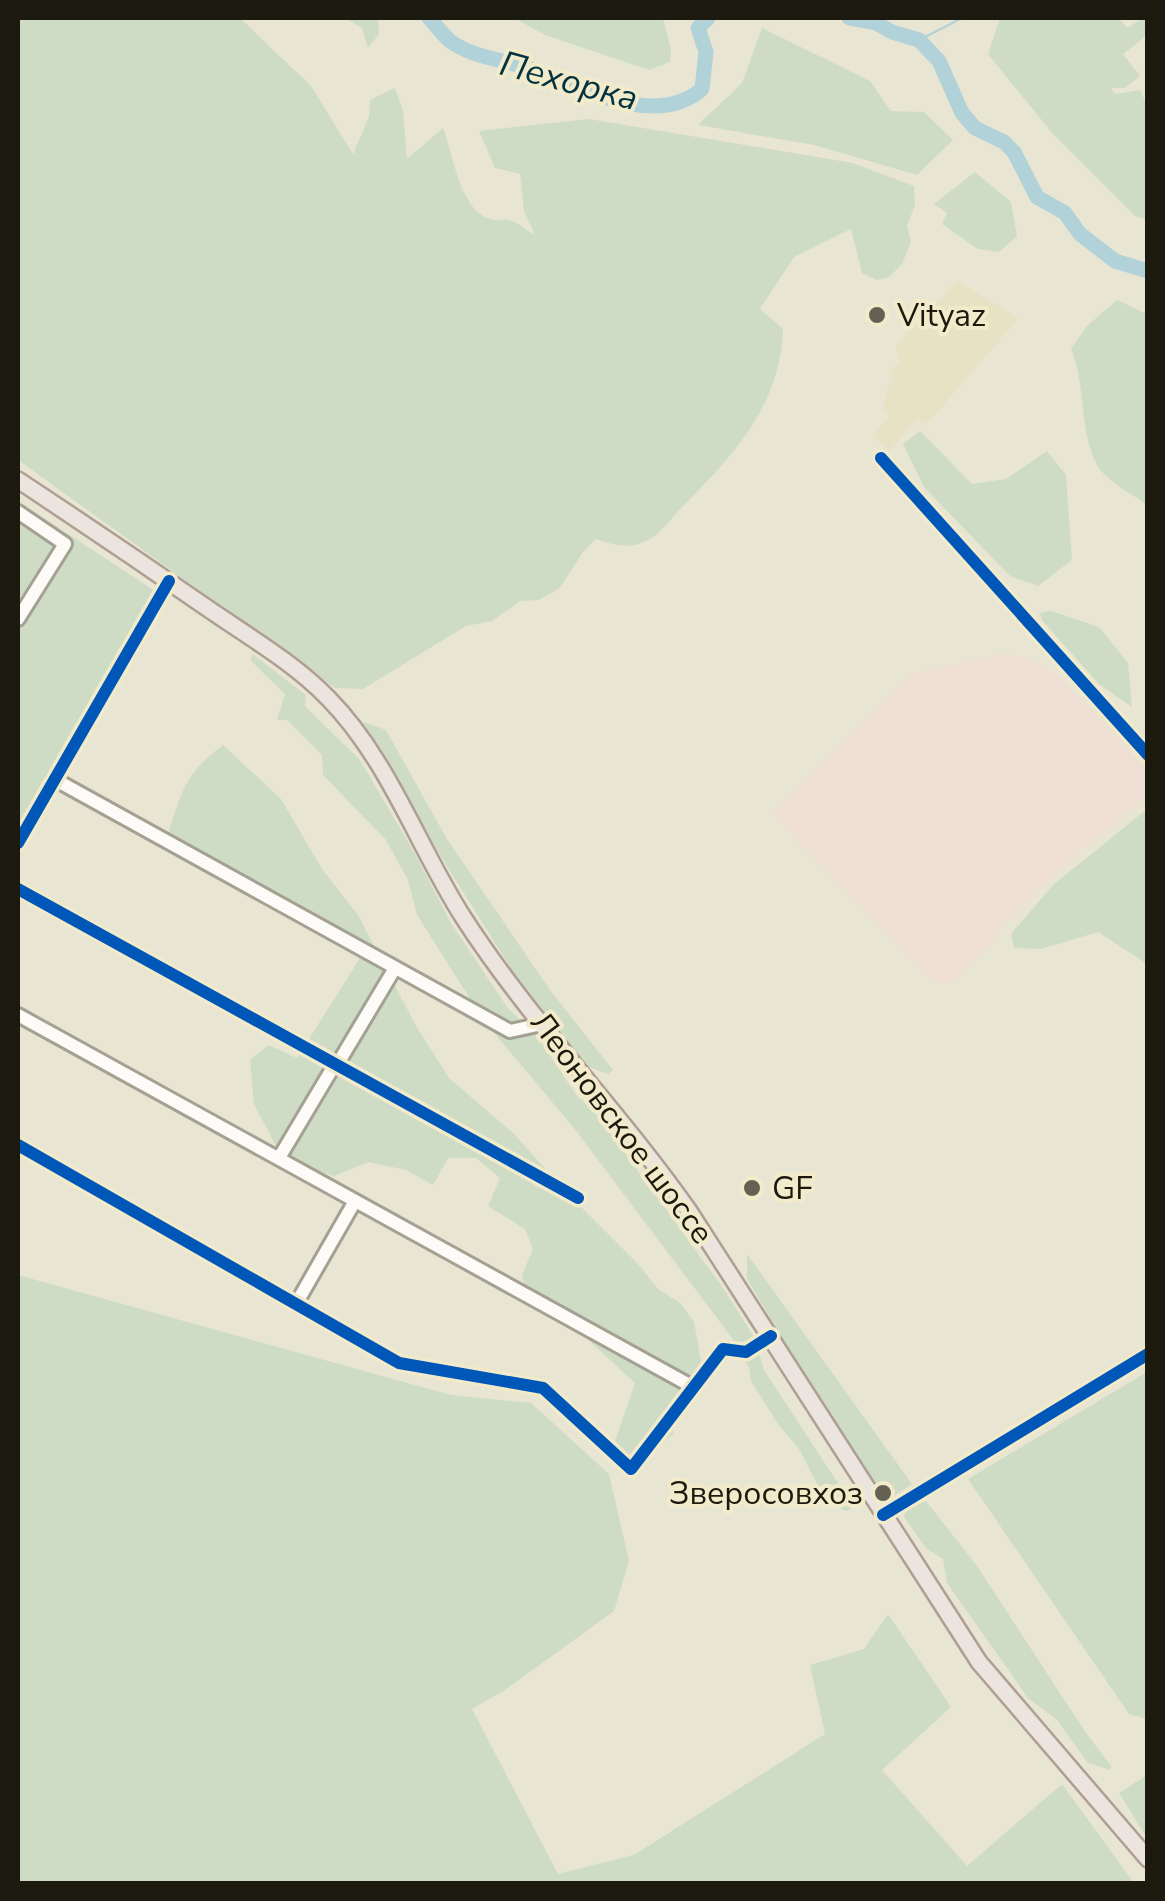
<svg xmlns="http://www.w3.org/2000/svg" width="1165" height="1901" font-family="'Nunito Sans',sans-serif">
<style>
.built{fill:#e7e2c4}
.industrial{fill:#efdfd4}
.green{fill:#cedcc5}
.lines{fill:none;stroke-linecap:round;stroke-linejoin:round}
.stream{stroke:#b1d2d8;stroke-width:2.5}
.river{stroke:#b1d2d8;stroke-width:15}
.minor-casing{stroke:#a4a193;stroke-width:18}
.major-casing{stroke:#ae9f92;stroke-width:20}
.minor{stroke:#fcfbf8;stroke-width:12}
.major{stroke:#ece5df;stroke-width:15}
.cycleway-casing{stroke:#f1ebcb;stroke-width:19}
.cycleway{stroke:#0057b8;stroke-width:12}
.poi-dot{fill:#646153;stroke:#f1ebcb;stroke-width:4}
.labels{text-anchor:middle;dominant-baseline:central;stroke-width:8;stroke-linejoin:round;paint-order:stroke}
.poi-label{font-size:32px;fill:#1c1a0e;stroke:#f1ebcb;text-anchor:start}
.street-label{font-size:32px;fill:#1c1a0e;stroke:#f1ebcb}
.water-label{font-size:35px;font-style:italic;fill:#04333f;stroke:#f1ebcb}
</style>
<rect width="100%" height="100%" fill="#e9e5d3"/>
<polygon class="built" points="957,281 1019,318 926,425 917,418 890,451 872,436 890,417 884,411 885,393 894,379 888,372 900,363 896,346"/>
<polygon class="industrial" points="1009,653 1054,671 1147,771 1147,797 1081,849 994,934 995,942 948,984 932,981 772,813 911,674"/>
<g class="green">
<path d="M18,18h222l71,68 42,68 16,-37 1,-17 25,-12 8,23 4,48 36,-31c10,26 17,82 47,91 5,2 11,0 17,1 10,1 19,10 28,15l-11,-24 -4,-37 -25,-6 -16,-37 110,-12 264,44 61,23 1,19 -8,21 4,16 -9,22 -13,13 -12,3 -15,-7 -11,-44 -57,28 -34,52 23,20c-2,76 -50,127 -101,178 -10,10 -21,27 -34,33 -18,10 -34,5 -52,-1l-13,13 -23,36 -21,12 -19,1 -28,20 -26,5 -103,63 -28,-1 -317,-228z"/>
<polygon points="345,18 378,18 379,34 368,48 362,28"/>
<polygon points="514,18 663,18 671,49 670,62 649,70 545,35"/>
<polygon points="1000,18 1119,18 1127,28 1143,18 1147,24 1147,35 1123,54 1140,76 1125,88 1111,88 1115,94 1140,90 1147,105 1147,220 1135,216 1053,134 988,54"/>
<polygon points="762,28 870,81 891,111 924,112 953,140 917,175 814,145 698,125 742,83"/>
<polygon points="975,172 1011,202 1017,236 999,252 978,249 942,224 947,213 934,204"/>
<path d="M1117,300l30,14v191c-15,-11 -41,-24 -50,-40 -18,-34 -11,-81 -26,-116l16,-23z"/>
<polygon points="920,431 972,484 1006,479 1047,451 1066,475 1072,560 1038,586 1010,576 924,487 903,444"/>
<polygon points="18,501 161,595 18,843"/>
<polygon points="1051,611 1099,627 1128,663 1132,707 1099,684 1042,620 1040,613"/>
<polygon points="252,654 306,695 305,706 360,760 414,852 451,923 507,1007 539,1039 577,1096 593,1109 723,1288 754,1337 764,1370 849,1500 851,1509 846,1511 831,1504 818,1486 799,1449 778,1424 751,1381 749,1367 737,1352 732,1338 574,1128 484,1021 417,915 408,880 386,840 323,775 322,755 287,720 277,720 285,694 251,661"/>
<polygon points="364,722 386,730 447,839 550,990 613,1070 608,1074 584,1065 519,981 364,734"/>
<path d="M223,745l58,54 41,70 36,46 58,111 33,52 64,55 54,60 71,71 20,25 22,14 14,19 7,39 -29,52 1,21 -14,12 -30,11 -15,-13 21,-61 -75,-69 -30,-10 -8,-29 11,-26 -8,-20 -37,-23 12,-28 -24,-20h-28l-15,27 -27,-15 -38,-8 -34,14 -32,-10 -25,-18 -23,-44 -4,-44 19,-15 28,13 67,-106 -197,-115c15,-45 16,-62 56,-92z"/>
<polygon points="1147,809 1147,964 1098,932 1041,949 1014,948 1011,934 1053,885"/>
<polygon points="747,1254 912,1484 881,1505 747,1279"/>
<polygon points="18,1275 451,1395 531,1403 609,1474 629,1561 614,1611 505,1690 472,1709 558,1874 634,1855 825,1734 810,1665 864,1649 888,1614 951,1707 882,1770 967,1866 1062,1784 1134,1883 18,1883"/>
<polygon points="1147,1372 1147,1719 1129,1714 968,1479"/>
<polygon points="926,1501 977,1566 1084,1730 1111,1766 1110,1770 1088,1763 1057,1720 1028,1698 947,1583 943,1559 926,1548 904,1517 906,1509"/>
<polygon points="1147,1775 1147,1838 1119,1793"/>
</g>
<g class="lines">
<polyline class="stream" points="919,40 962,18"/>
<g class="river">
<path d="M429,18c7,7 14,17 21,23 22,16 49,18 74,26 51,17 130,64 178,22l4,-37 -8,-24 10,-10"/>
<polyline points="849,18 876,23 892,32 919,40 939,61 962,113 975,128 1004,142 1014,152 1037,197 1065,213 1080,234 1115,261 1148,271"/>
</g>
<g class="minor-casing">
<g id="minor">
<polyline points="881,458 1148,755"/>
<polyline points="18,512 65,544 18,619"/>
<polyline points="54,779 510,1031 542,1024"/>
<polyline points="18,843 169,581"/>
<polyline points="18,889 578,1198"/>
<polyline points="18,1015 693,1387"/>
<polyline points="337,1065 395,968"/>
<polyline points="18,1145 399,1363 543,1388 631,1469 723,1349 746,1352 771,1336"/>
<polyline points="279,1158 335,1064"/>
<polyline points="296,1304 355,1201"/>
<polyline points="883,1515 1148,1354"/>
</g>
</g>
<g class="major-casing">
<path id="major" d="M18,480c65,43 130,87 195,132 38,26 82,52 115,86 61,62 89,147 135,219 67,104 155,193 226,294l290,451 169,197"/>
</g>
<use href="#minor" class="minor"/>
<use href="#major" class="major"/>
<g class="cycleway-casing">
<g id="cycleway">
<polyline points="881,458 1148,755"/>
<polyline points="18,843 169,581"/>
<polyline points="18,889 578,1198"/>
<polyline points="18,1145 399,1363 543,1388 631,1469 723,1349 746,1352 771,1336"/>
<polyline points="883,1515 1148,1354"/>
</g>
</g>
<use href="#cycleway" class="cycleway"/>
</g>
<g class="poi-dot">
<circle cx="877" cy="315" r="10"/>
<circle cx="752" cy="1188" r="10"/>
<circle cx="883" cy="1493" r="10"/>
</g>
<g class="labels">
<g class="poi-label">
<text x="897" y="315">Vityaz</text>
<text x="772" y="1188">GF</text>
<text x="863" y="1493" text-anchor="end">Зверосовхоз</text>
</g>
<g class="street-label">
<text transform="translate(622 1128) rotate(53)">Леоновское шоссе</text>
</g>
<g class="water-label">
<text transform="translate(569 81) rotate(15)">Пехорка</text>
</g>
</g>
<rect width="1165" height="1901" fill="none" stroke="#1c1a0e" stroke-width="40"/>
</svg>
